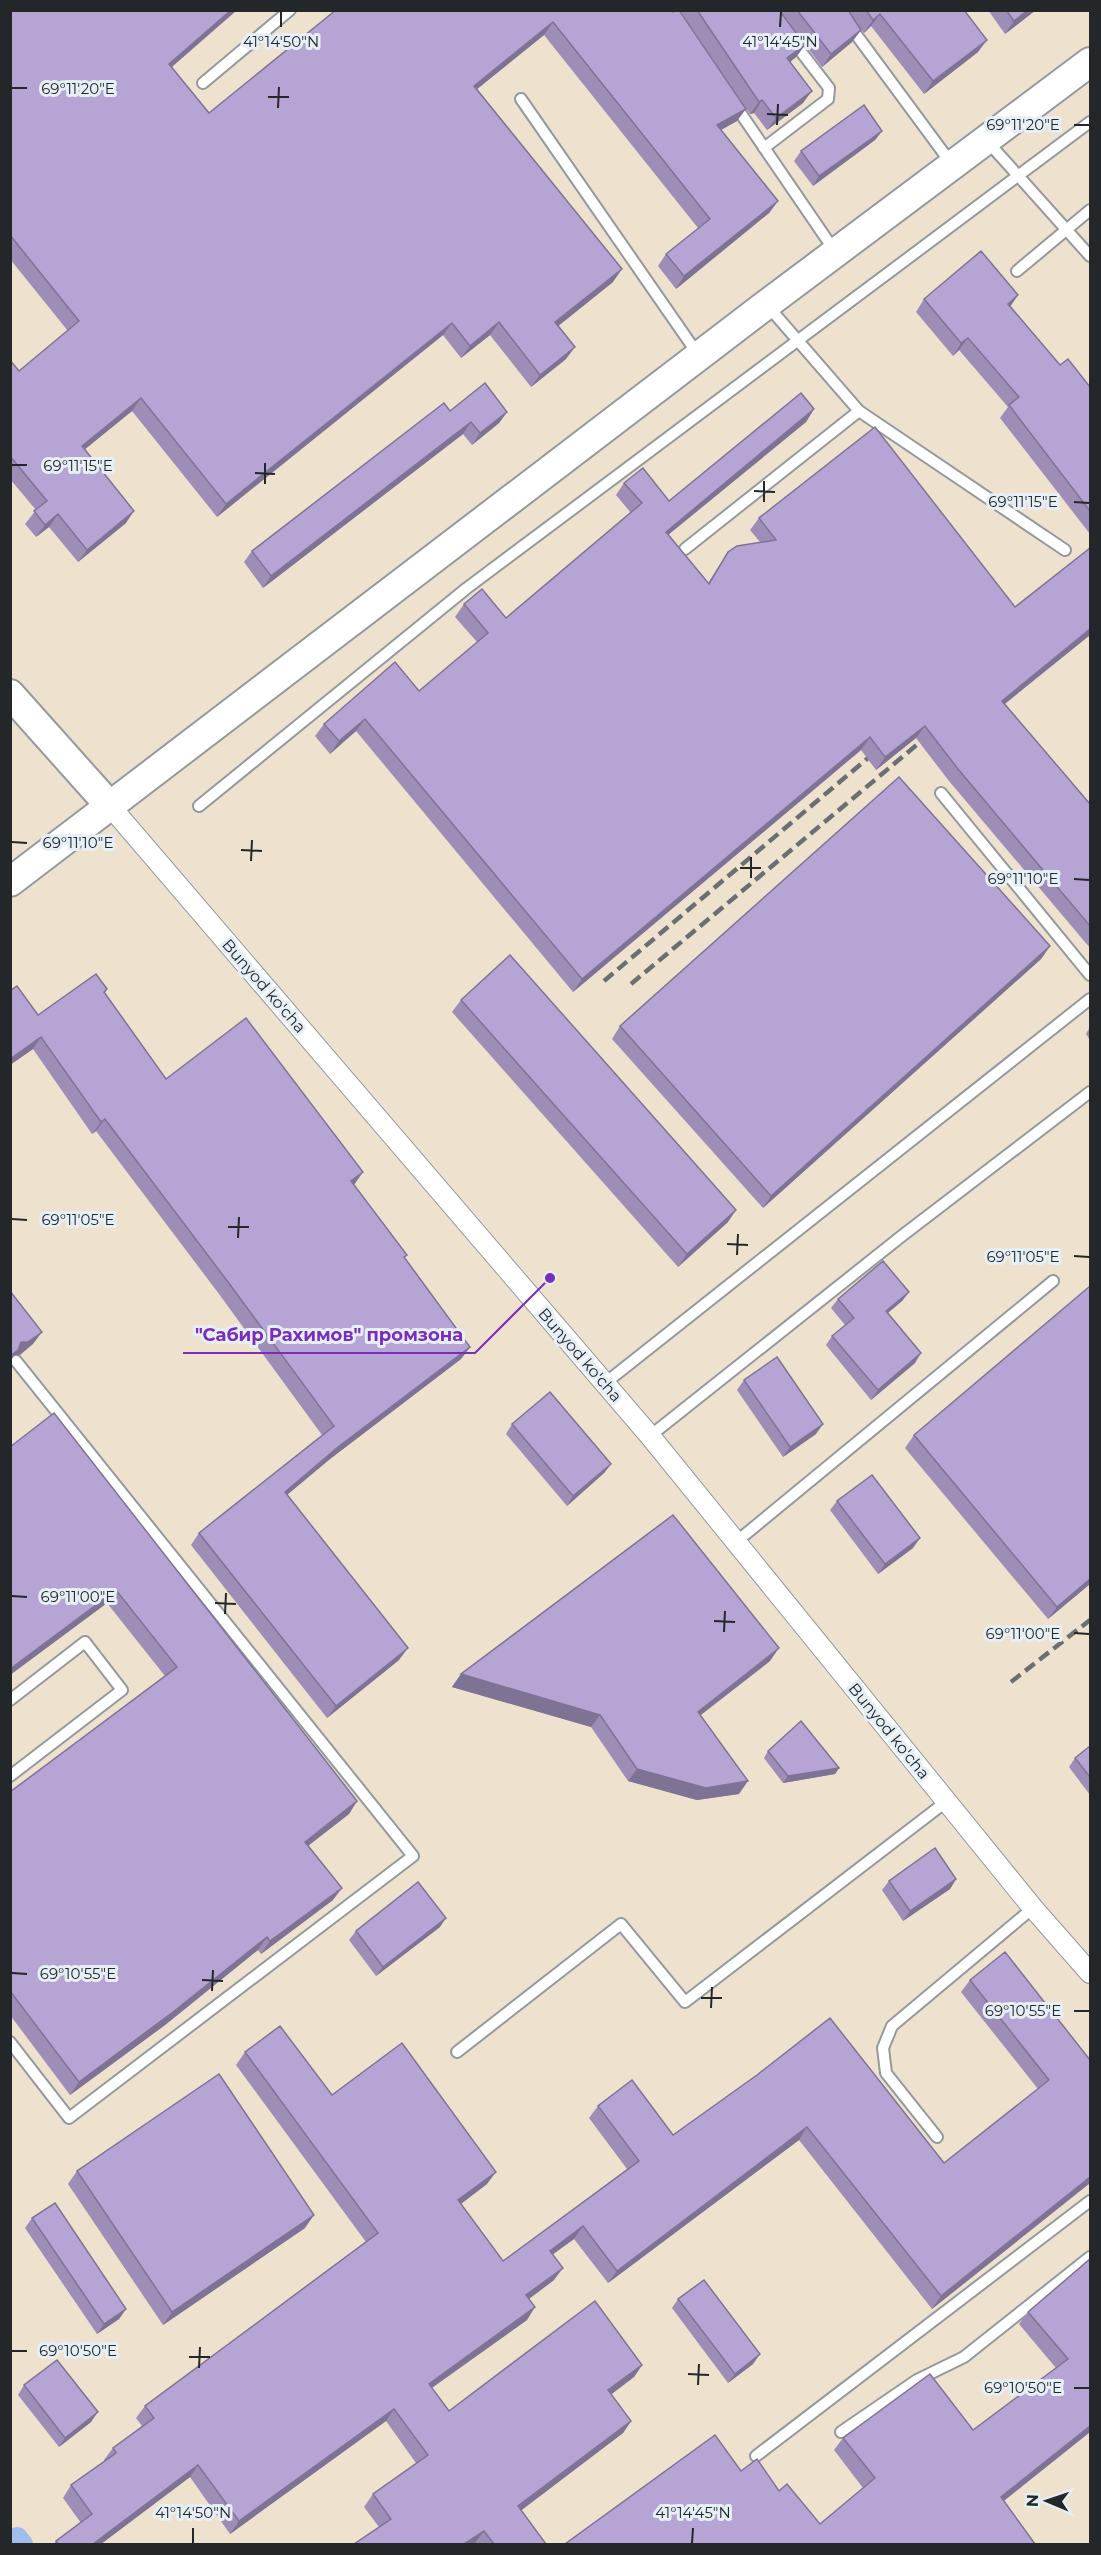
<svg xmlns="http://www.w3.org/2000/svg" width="1101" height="2555" font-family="Montserrat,sans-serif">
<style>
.industrial{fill:#eee2ce}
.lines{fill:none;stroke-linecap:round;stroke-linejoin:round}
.canal{stroke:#a3bdeb;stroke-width:22}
.lane-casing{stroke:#929aa0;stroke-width:14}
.street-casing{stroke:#929aa0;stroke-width:22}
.secondary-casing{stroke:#929aa0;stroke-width:32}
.lane{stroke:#fff;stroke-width:10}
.street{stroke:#fff;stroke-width:20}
.secondary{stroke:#fff;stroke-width:28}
.rail{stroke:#6a6f73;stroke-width:4.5;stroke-dasharray:12 6;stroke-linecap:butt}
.wall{fill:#9d8db7}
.shaded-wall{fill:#7f7395}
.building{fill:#b6a4d5;stroke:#7f7395;stroke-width:1.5}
.ticks{fill:none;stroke:#242729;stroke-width:2}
.labels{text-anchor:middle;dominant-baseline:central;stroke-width:6;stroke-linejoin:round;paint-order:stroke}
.street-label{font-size:16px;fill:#242729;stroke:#e6eff6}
.ticks-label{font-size:15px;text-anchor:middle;fill:#242729;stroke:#e6eff6;stroke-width:6;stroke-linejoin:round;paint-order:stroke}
.leader{fill:none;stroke:#7b2cbf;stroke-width:2}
.callout-dot{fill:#7b2cbf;stroke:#e6eff6;stroke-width:2}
.callout-label{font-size:18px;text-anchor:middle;font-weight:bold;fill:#7b2cbf;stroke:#e6eff6;stroke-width:6;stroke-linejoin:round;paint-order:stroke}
</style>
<rect width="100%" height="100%" fill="#e6eff6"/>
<rect class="industrial" x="11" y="11" width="1079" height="2533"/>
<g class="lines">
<polyline class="canal" points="17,2538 22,2544"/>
<g class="lane-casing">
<g id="lane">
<polyline points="838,10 951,163"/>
<polyline points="203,83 290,10"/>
<polyline points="521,99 699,356"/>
<polyline points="735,105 834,250"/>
<polyline points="987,141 1090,256"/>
<polyline points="764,148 828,99 829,88 792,40"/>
<polyline points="1017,271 1090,210"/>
<polyline points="859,411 1065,550"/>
<polyline points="685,549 859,411 767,305"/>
<polyline points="941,793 1090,975"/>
<polyline points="199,806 467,588 1090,122"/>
<polyline points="604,1384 1090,999"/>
<polyline points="650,1436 903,1235 1090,1092"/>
<polyline points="736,1542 1053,1281"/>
<polyline points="10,1700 85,1642 122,1690 10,1776"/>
<polyline points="10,2042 69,2118 413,1856 16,1361"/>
<polyline points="457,2052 621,1924 685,2002 947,1801"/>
<polyline points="937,2137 886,2073 883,2048 892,2026 1033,1908"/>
<polyline points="841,2432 917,2380 964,2357 1090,2257"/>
<polyline points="756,2456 1090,2201"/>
</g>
</g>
<g class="street-casing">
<polyline id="street" points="110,806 650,1436 1033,1908 1090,1973"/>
</g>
<g class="secondary-casing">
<g id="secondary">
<polyline points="10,694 110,806"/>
<polyline points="10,882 767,304 1090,62"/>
</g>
</g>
<use href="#lane" class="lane"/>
<use href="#street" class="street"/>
<use href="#secondary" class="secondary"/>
<g class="rail">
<polyline points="604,981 868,758"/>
<polyline points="631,984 919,743"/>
<polyline points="1011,1682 1090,1620"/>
</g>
</g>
<g class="wall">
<polygon points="10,10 237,10 172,67 209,113 336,10 671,10 737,121 721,130 778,201 769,213 676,289 658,266 666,254 698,228 544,35 477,89 613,282 558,326 566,359 531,387 490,335 461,358 443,335 217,517 132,411 85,449 126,523 78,562 49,527 36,537 25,524 36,510 10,479 10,360 19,371 68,331 10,259"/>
<polygon points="682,10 779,10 805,45 796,57 790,62 803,103 767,130 754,113 750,114 681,12"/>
<polygon points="779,10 964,10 978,52 924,94 871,26 864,33 857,24 861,30 852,42 822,67"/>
<polygon points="988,10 1036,10 1005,34"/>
<polygon points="882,131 875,140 813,186 794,161 801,151"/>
<polygon points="1018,295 1010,306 1060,365 1090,387 1090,534 1000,418 1008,407 959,350 953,356 916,312 924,299"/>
<polygon points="814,409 806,422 668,535 708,583 728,552 760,542 750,530 759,518 1015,607 1090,548 1090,635 1005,704 1090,804 1090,948 949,781 916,738 876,770 861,750 573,992 356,731 330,754 315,736 324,724 419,691 477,642 455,617 464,604 506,618 631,513 616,495 624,483 669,501"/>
<polygon points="450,411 507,412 499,423 472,445 463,434 263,588 244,562 252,551"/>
<polygon points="1050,946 1041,959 763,1208 612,1039 620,1026"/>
<polygon points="107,989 105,993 166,1079 354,1185 405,1258 470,1347 461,1359 330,1459 287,1495 399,1660 327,1718 191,1545 199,1533 322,1435 219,1294 96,1131 92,1134 33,1049 10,1065 10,991 38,1015"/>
<polygon points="461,1000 728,1222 678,1267 452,1012"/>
<polygon points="1090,1027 1090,1040 1086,1034"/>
<polygon points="1090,1286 1090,1584 1048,1619 905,1448 914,1435"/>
<polygon points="909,1292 902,1301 888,1313 915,1363 871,1400 826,1345 832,1336 845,1325 831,1308 838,1299"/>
<polygon points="744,1380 816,1434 783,1457 737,1390"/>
<polygon points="512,1424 611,1464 604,1473 567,1506 506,1434"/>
<polygon points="10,1447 357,1801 349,1814 308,1846 333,1900 261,1954 258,1950 165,2025 70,2095 10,2015 10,1792 165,1676 107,1603 10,1675"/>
<polygon points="837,1501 913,1548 878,1574 830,1510"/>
<polygon points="770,1661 701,1715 739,1794 697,1800 628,1781 591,1727 452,1687 461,1674"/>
<polygon points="1090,1746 1090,1795 1069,1767 1075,1758"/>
<polygon points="768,1751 839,1768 835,1774 783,1783 764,1758"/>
<polygon points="956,1879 950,1889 903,1921 882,1890 889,1881"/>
<polygon points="440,1927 376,1976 349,1940 356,1931"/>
<polygon points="1005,1952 1090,2183 932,2309 799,2140 608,2283 574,2239 553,2254 554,2280 529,2299 527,2320 432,2388 449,2411 642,2365 634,2377 611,2394 631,2421 623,2433 521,2510 546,2544 476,2544 475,2543 379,2527 364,2507 373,2494 416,2463 386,2421 230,2534 190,2477 101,2544 54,2544 56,2541 81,2523 63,2498 71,2485 105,2461 104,2460 113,2448 142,2426 136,2418 145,2406 366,2242 236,2065 245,2052 332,2095 487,2184 461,2204 503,2261 627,2169 589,2118 598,2106 673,2135 757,2075 944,2163 1038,2089 961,1992 970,1980"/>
<polygon points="77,2171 305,2228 163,2325 68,2184"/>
<polygon points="32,2218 126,2309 119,2319 97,2334 25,2228"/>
<polygon points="1090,2259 1090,2432 1004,2501 1035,2544 565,2544 741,2471 779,2491 820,2524 863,2488 834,2450 843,2438 973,2430 1056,2368 1019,2324 1028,2312"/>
<polygon points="678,2299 753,2364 728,2383 672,2308"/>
<polygon points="24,2385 91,2422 59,2447 18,2395"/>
</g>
<g class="shaded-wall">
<polygon points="231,10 237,10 161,76 169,64"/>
<polygon points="1028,10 1036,10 1005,34 1014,21"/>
<polygon points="880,14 871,26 864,33 873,20"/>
<polygon points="553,22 544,35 466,98 474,86"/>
<polygon points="861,30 852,42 822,67 831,54"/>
<polygon points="987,40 978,52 924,94 933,81"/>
<polygon points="805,45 796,57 779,71 787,58"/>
<polygon points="812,91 803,103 767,130 776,118"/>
<polygon points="762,100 754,113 750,114 759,102"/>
<polygon points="746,109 737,121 708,137 717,125"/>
<polygon points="882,131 875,140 813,186 819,176"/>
<polygon points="778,201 769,213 676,289 684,276"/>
<polygon points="622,269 613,282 547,335 555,322"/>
<polygon points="1018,295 1010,307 1008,304"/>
<polygon points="499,322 490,335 461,358 470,346"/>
<polygon points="452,323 443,335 217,517 226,504"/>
<polygon points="968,338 959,350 953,356 961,343"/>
<polygon points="575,347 566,359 531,387 540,375"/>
<polygon points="141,398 132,411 73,459 82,446"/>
<polygon points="814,409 806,422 657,544 666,532"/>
<polygon points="507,412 499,423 472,445 480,433"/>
<polygon points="471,422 463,434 263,588 271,576"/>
<polygon points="134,511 126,523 78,562 87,550"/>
<polygon points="58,514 49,527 36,537 45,525"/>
<polygon points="1090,629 1090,635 993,713 1002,701"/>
<polygon points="365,719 356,731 330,754 339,741"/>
<polygon points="925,726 916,738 876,770 885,757"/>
<polygon points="870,737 861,750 573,992 582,979"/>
<polygon points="1050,946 1041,959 763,1208 771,1196"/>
<polygon points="41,1037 33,1049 10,1065 10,1059"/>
<polygon points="105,1119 96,1131 92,1134 101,1122"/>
<polygon points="363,1172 354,1185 351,1181"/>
<polygon points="736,1210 728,1222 678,1267 687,1254"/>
<polygon points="909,1292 902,1301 879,1320 886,1311"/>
<polygon points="42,1332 33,1344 20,1355 15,1355 10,1361 10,1356 21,1342"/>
<polygon points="470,1347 461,1359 330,1459 276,1504 285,1492 338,1447"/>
<polygon points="921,1353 915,1363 871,1400 878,1390"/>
<polygon points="823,1424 816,1434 783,1457 790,1447"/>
<polygon points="611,1464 604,1473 567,1506 573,1496"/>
<polygon points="920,1538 913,1548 878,1574 885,1564"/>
<polygon points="1090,1579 1090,1584 1048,1619 1057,1607"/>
<polygon points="116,1590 107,1603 10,1675 10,1669"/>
<polygon points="408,1648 399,1660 327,1718 336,1706"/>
<polygon points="779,1648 770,1661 689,1724 698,1712"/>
<polygon points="461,1674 600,1715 591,1727 452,1687"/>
<polygon points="839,1768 835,1774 783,1783 788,1776"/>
<polygon points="637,1769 748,1781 739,1794 697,1800 628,1781"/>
<polygon points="357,1801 349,1814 296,1855 305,1842"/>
<polygon points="956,1879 950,1889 903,1921 910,1911"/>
<polygon points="342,1888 333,1900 261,1954 270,1941"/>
<polygon points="446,1918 440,1927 376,1976 383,1967"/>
<polygon points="267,1937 258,1950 165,2025 70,2095 79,2082"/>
<polygon points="807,2127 799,2140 608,2283 617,2271"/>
<polygon points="496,2172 487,2184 450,2212 458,2200"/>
<polygon points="1090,2177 1090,2183 932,2309 941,2296"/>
<polygon points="314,2215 305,2228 163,2325 172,2312"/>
<polygon points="583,2226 574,2239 541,2263 550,2251"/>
<polygon points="563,2268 554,2280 518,2307 526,2295"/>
<polygon points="535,2307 527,2320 420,2396 429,2384"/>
<polygon points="126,2309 119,2319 97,2334 104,2324"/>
<polygon points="760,2354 753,2364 728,2383 735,2374"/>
<polygon points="642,2365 634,2377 600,2403 608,2390"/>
<polygon points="394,2409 386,2421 230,2534 239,2521"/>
<polygon points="98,2412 91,2422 59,2447 65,2438"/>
<polygon points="631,2421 623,2433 510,2519 518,2506"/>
<polygon points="1090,2426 1090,2432 992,2510 1001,2497"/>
<polygon points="198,2465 190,2477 101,2544 93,2544"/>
<polygon points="484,2531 475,2543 473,2544 464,2544"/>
</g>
<g class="building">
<polygon points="10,10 231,10 169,64 209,113 336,10 671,10 673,12 675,10 679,10 746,109 717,125 778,201 684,276 666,254 710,219 553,22 474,86 622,269 555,322 575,347 540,375 499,322 470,346 452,323 226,504 141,398 82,446 134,511 87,550 58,514 45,525 34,511 47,501 10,456 10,360 19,371 79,321 10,235"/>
<polygon points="697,10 779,10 805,45 787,58 812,91 776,118 762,100 759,102"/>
<polygon points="797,10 848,10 861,30 831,54"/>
<polygon points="866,10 964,10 987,40 933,81 880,14 873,20"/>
<polygon points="1006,10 1028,10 1014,21"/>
<polygon points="864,105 882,131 819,176 801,151"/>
<polygon points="981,251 1018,295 1008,304 1060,365 1068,359 1090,387 1090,511 1009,405 1019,397 968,338 961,343 924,299"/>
<polygon points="485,383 507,412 480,433 471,422 271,576 252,551 444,403 450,411"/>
<polygon points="801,393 814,409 666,532 709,584 728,552 737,546 776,540 759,518 875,427 1015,607 1090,548 1090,629 1002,701 1090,804 1090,926 958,769 925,726 885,757 870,737 582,979 365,719 339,741 324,724 395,662 419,691 488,633 464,604 482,589 506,618 642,503 624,483 643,468 669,501"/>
<polygon points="899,777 1050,946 771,1196 620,1026"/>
<polygon points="510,955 736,1210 687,1254 461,1000"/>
<polygon points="96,974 107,989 104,992 166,1079 246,1018 363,1172 351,1181 407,1255 404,1257 470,1347 338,1447 285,1492 408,1648 336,1706 199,1533 334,1426 228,1282 105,1119 101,1122 41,1037 10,1059 10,991 17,986 38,1015"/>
<polygon points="883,1261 909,1292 886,1311 921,1353 878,1390 832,1336 854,1318 838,1299"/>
<polygon points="1090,1286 1090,1579 1057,1607 914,1435"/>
<polygon points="10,1291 42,1332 28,1342 21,1342 18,1350 10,1356"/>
<polygon points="777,1357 823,1424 790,1447 744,1380"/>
<polygon points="550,1392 611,1464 573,1496 512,1424"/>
<polygon points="54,1413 357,1801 305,1842 342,1888 270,1941 267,1937 173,2012 79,2082 10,1991 10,1792 177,1667 116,1590 10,1669 10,1447"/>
<polygon points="872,1475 920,1538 885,1564 837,1501"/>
<polygon points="673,1515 779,1648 698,1712 748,1781 706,1788 637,1769 600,1715 461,1674"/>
<polygon points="801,1721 839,1768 788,1776 768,1751"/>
<polygon points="1090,1746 1090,1777 1075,1758"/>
<polygon points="935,1848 956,1879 910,1911 889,1881"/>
<polygon points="418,1882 446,1918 383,1967 356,1931"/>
<polygon points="1005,1952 1090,2060 1090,2177 941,2296 807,2127 617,2271 583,2226 550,2251 563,2268 526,2295 535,2307 429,2384 449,2411 595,2301 642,2365 608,2390 631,2421 518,2506 546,2544 494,2544 484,2531 464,2544 354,2544 391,2519 373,2494 428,2455 394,2409 239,2521 198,2465 93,2544 58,2544 56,2541 92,2514 71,2485 116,2453 113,2448 154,2418 145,2406 378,2233 245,2052 280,2026 332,2095 402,2043 496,2172 458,2200 503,2261 639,2161 598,2106 632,2080 673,2135 757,2075 830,2018 944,2163 1049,2080 970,1980"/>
<polygon points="219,2074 314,2215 172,2312 77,2171"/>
<polygon points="55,2203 126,2309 104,2324 32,2218"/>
<polygon points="1090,2259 1090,2426 1001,2497 1035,2544 565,2544 715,2435 741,2471 757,2459 779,2491 787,2484 820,2524 875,2478 843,2438 930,2374 973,2430 1068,2359 1028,2312"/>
<polygon points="704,2280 760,2354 735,2374 678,2299"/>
<polygon points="57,2360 98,2412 65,2438 24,2385"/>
</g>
<path class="ticks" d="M281,27v-15M780,27l1,-15M12,88h15M268,97h21M278,108l1,-21M767,114l21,1M777,125l1,-21M1074,125h15M12,465h15M255,473l20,1M265,484v-21M754,491l21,1M764,502v-21M1074,502l15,1M12,842l15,1M241,850l21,1M251,861l1,-21M740,868h21M751,878v-21M1074,879l15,1M12,1219l15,1M228,1227h21M238,1238l1,-21M727,1244l21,1M737,1255l1,-21M1074,1256l15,1M12,1596l15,1M215,1603l21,1M225,1614l1,-21M714,1621l21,1M724,1632l1,-21M1074,1633l15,1M12,1973l15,1M202,1980l21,1M212,1991l1,-21M701,1998h21M711,2008l1,-21M1074,2011h15M12,2351h15M189,2357h21M199,2368l1,-21M688,2374l21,1M698,2385l1,-21M1074,2388h15M193,2543v-15M692,2543l1,-15"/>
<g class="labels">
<g class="street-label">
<text transform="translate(264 986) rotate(49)">Bunyod ko'cha</text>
<text transform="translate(580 1355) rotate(49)">Bunyod ko'cha</text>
<text transform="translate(889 1731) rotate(51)">Bunyod ko'cha</text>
</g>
</g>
<g class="ticks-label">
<text x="281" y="47">41°14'50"N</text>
<text x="780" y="47">41°14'45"N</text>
<text x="78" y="94">69°11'20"E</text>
<text x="1023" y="130">69°11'20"E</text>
<text x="78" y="471">69°11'15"E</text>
<text x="1023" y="507">69°11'15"E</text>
<text x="78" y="848">69°11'10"E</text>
<text x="1023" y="884">69°11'10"E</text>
<text x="78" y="1225">69°11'05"E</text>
<text x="1023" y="1262">69°11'05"E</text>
<text x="78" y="1602">69°11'00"E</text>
<text x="1023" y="1639">69°11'00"E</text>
<text x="78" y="1979">69°10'55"E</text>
<text x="1023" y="2016">69°10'55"E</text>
<text x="78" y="2356">69°10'50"E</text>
<text x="1023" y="2393">69°10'50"E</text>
<text x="193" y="2518">41°14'50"N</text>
<text x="693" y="2518">41°14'45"N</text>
</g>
<path class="leader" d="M550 1278L475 1353H183"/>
<circle class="callout-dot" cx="550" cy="1278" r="6"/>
<g class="callout-label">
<text x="329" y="1341">"Сабир Рахимов" промзона</text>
</g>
<rect width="1101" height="2555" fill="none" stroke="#242729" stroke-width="24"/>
<g transform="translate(1047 2501) rotate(272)" stroke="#e6eff6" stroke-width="4.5" paint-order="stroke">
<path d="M0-4.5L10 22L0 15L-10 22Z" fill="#242729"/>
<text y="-9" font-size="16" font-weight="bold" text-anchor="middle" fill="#242729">N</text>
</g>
</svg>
